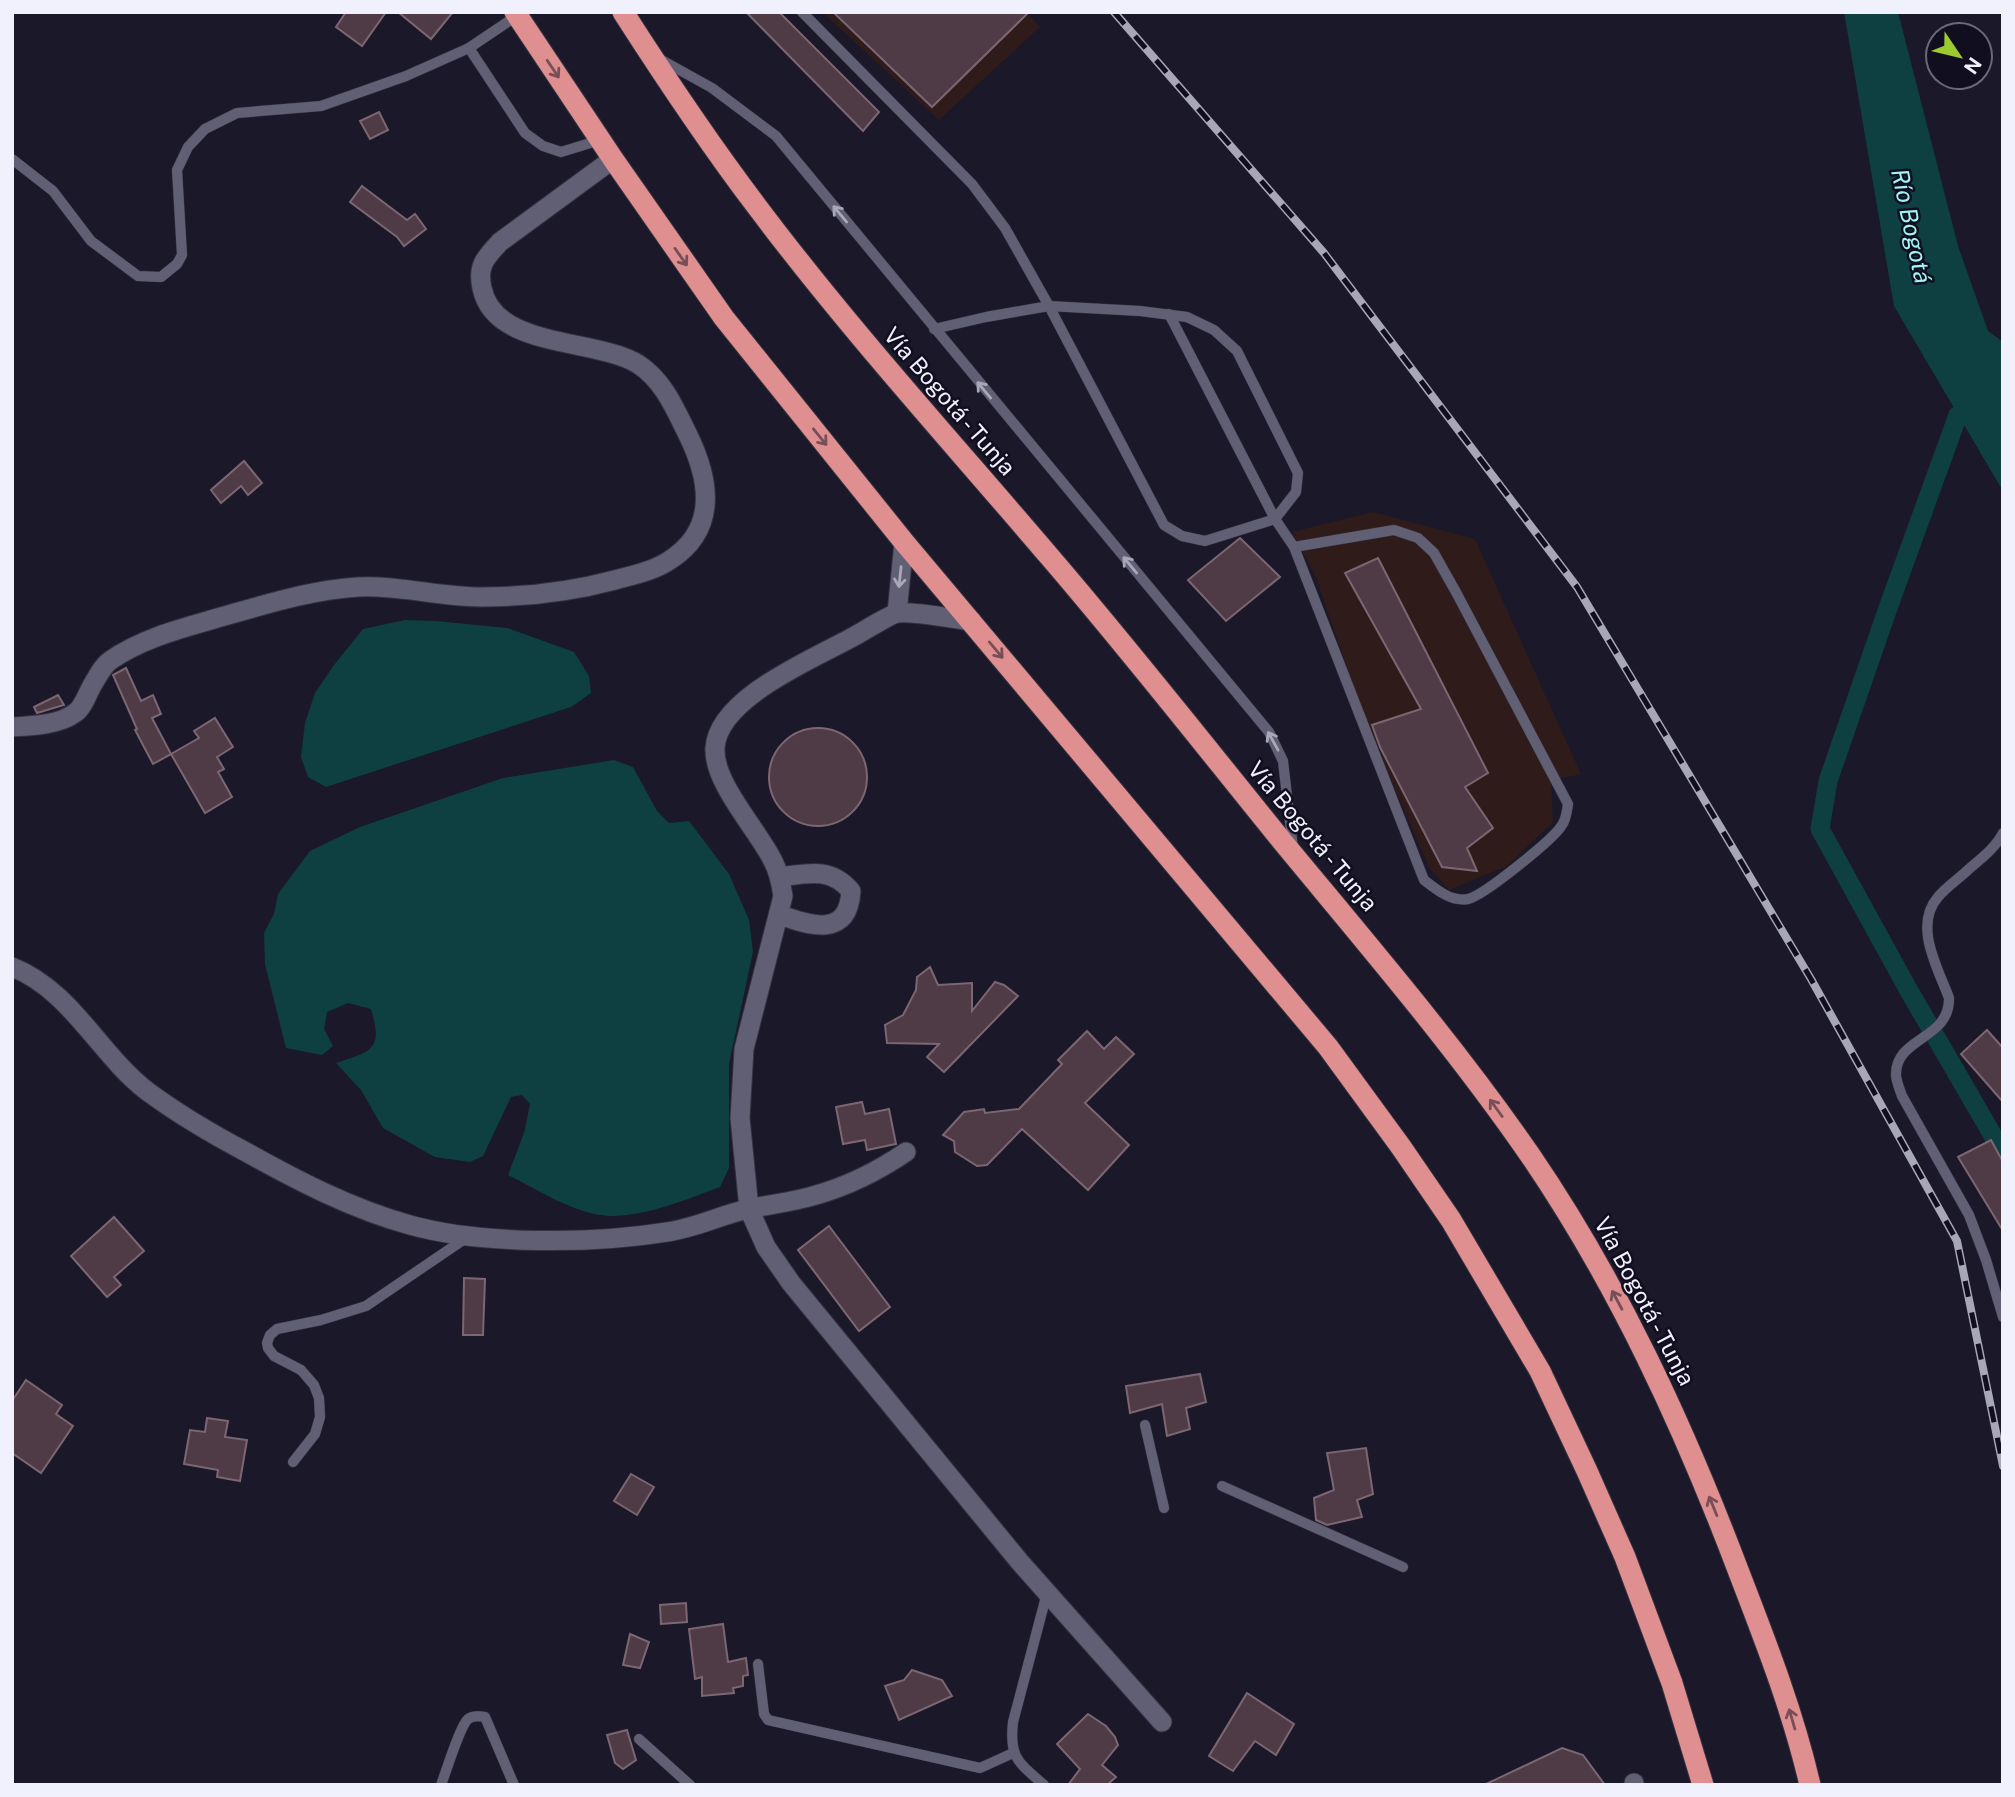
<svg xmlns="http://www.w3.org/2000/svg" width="2015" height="1797" font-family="'Public Sans',sans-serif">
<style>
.industrial{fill:#2f1c1a}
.water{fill:#0e4041}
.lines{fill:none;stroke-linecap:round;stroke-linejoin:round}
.canal{stroke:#0e4041;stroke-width:19}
.building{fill:#4f3b46;stroke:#7b6672;stroke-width:2}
.lane-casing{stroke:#353340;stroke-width:11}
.street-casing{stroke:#353340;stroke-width:21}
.highway-casing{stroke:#353340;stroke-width:23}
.lane{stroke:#615f74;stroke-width:10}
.street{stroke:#615f74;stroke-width:19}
.highway{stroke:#df8f90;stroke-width:21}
.rail-casing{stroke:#a8a7b5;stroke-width:8}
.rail{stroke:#110f1f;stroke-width:5;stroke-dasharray:16;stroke-linecap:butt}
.oneway{stroke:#784f58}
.oneway2{stroke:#a9a8b8}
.labels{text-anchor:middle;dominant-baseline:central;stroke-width:5;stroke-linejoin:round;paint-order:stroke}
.street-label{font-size:23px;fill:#f1f0fd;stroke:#110f1f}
.water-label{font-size:24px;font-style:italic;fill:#a1f4f4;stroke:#110f1f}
</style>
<rect width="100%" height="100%" fill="#1a1829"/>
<g class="industrial">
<polygon points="822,12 1026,12 1040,27 939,120"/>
<polygon points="1373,512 1475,539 1581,774 1551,781 1553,822 1507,866 1449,890 1430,869 1366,723 1316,578 1292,532"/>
</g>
<g class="water">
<polygon points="1844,12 1898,12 1958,246 1988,331 2003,342 2003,491 1894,306"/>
<polygon points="405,620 436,621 507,628 574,652 589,676 591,693 571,707 326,787 308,777 301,757 305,723 315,693 334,665 363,629"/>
<path d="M614,760l19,7 24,44 12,12 20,-2 40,53 20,46 4,32 -24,112v104l-9,19c-32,12 -76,30 -111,29 -35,-2 -70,-26 -101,-41l16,-42 6,-29 -8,-9 -11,2 -28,59 -13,6 -35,-5 -52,-29 -22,-38 -25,-27c37,-12 47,-14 35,-54l-23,-6 -21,9 -3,17 9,17 -11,9 -36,-7 -21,-84 -1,-31 10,-19 4,-20 32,-43 50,-24 143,-49z"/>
</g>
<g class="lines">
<polyline class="canal" points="1958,415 1888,608 1828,781 1820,829 1908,989 2003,1153"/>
</g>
<g class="building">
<polygon points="346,12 386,12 362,46 336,27"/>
<polygon points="398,12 453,12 431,39"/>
<polygon points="746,12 779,12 879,112 863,131"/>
<polygon points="833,12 1029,12 932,107"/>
<polygon points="379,112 388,130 370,139 360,121"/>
<polygon points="362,186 407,220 415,214 426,229 404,246 397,237 350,202"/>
<polygon points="244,461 262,483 248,495 241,486 221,503 211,490"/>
<polygon points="1240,538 1280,577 1226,621 1188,580"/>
<polygon points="1378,558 1488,773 1465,787 1493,828 1467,848 1477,871 1442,867 1380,747 1372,725 1421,709 1345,573"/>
<polygon points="126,668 141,701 153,695 161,714 152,718 171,754 153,764 135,730 137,729 113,675"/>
<polygon points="58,695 64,705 37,713 34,707"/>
<polygon points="215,718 233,747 217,757 224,769 218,772 232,797 205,813 171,754 199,738 194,731"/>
<circle cx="818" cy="777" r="49"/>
<polygon points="930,967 938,985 972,983 972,1011 995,982 1004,985 1018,996 944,1072 927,1057 939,1044 887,1043 885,1025 903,1015 916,990 917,977"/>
<polygon points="1987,1030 2003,1048 2003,1102 1961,1054"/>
<polygon points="1087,1031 1104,1049 1116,1037 1134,1054 1085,1103 1129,1145 1088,1190 1022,1129 987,1165 977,1166 955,1152 954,1141 943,1135 964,1112 984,1109 985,1113 1019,1109 1062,1064 1058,1060"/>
<polygon points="862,1102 865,1114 889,1109 896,1144 867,1150 865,1140 843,1144 836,1107"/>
<polygon points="1991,1140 2003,1162 2003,1231 1958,1157"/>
<polygon points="114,1217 144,1251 114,1277 121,1285 107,1297 71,1256"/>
<polygon points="829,1226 890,1307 859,1331 798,1250"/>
<polygon points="464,1278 485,1279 483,1335 463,1335"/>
<polygon points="1200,1374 1206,1402 1186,1408 1190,1429 1167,1436 1162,1404 1130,1413 1126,1386"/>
<polygon points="26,1380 62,1405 56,1414 73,1426 41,1473 12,1453 12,1401"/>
<polygon points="207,1418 228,1421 225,1437 247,1440 240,1481 217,1477 218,1470 184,1464 190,1430 205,1432"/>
<polygon points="1366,1448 1373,1494 1357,1500 1362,1517 1327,1525 1316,1520 1314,1498 1334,1490 1327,1453"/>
<polygon points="631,1474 654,1487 637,1515 614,1501"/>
<polygon points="686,1603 687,1622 661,1624 660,1605"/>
<polygon points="723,1624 728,1662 746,1658 748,1675 743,1676 743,1686 733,1688 734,1693 702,1696 702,1677 695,1679 689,1629"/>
<polygon points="630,1634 649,1642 640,1668 623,1665"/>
<polygon points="912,1670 942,1680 952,1696 899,1720 885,1686 904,1680"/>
<polygon points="1247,1693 1294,1724 1276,1755 1255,1741 1233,1771 1209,1756"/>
<polygon points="1088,1714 1106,1726 1115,1737 1118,1745 1102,1765 1116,1777 1107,1785 1068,1785 1080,1769 1057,1744"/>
<polygon points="627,1730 636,1760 623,1769 615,1763 607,1735"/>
<polygon points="1562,1748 1583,1755 1605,1785 1484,1785"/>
</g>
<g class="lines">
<g class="lane-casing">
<g id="lane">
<polyline points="802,12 972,184 1005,228 1049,306 1164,525 1182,536 1205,541 1275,519 1296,492 1298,473 1237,351 1214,330 1187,317 1140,311 1049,306 986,317 934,329"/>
<polyline points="469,48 525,133 543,146 561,152 600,140"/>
<polyline points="658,58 712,88 776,136 1269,732 1283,761 1293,848"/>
<polyline points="12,159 53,191 91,241 138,276 161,277 177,264 182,255 177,170 188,147 205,129 237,113 321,106 406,76 469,48 518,15"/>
<path d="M1169,314l106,205 19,28 130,333c13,10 27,22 44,19 15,-3 86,-60 94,-74 4,-5 5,-14 6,-21l-111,-210 -23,-41 -16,-15 -24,-8 -100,17"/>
<path d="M2003,833c-7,14 -21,25 -33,35 -10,10 -23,18 -32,29 -25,29 0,71 11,101 1,42 -54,39 -53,77 0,6 4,15 6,21l67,119 17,45 17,57"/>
<polyline points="1145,1425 1164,1508"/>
<polyline points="293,1462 315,1434 320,1417 319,1398 314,1385 301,1370 274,1356 268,1348 267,1343 270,1335 277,1329 321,1320 366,1306 466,1238"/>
<polyline points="1222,1486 1403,1567"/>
<polyline points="758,1664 764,1714 768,1720 980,1768 1013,1753"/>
<polyline points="639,1739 690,1785"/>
<path d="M441,1785c5,-13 19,-59 27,-66 5,-4 12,-3 17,-2l29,68"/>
<path d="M1044,1785c-26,-23 -35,-27 -31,-63l34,-129"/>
</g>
</g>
<g class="street-casing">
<g id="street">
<polyline points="897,613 904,542"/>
<path d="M972,621c-18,-2 -58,-10 -74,-8 -8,1 -37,20 -47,25 -38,21 -133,60 -136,110 -2,35 43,82 58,113 6,11 8,22 10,35l-39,153 -4,69 9,91 17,38 25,36 228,278 143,161"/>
<path d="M12,727c19,-1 47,-2 63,-14 8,-5 13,-21 18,-29 5,-8 10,-19 18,-24 30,-21 68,-31 103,-41 47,-13 95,-29 144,-32 41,-2 82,10 123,10 47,0 89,-5 134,-17 18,-5 39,-9 55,-20 48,-31 40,-80 18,-125 -13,-26 -24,-54 -50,-71 -42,-26 -144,-15 -156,-76 -5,-22 3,-30 18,-46l113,-83"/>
<path d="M780,915c31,11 68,23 71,-24 -20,-24 -43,-18 -71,-14"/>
<path d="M12,967c59,23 87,87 135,124 31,23 65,43 99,61 52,29 106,57 164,73 72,20 183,19 257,7 28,-4 54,-17 81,-23 23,-5 46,-7 68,-14 32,-9 62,-24 90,-43"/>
<polyline points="1634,1783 1634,1785"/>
</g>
</g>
<g class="highway-casing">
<g id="highway">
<polyline points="515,12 613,159 724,318 904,542 1328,1047 1401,1147 1451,1220 1540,1371 1587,1471 1625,1557 1672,1683 1703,1785"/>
<path d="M623,12c43,67 87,133 135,196 91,121 193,233 291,348 80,93 156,190 233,285 85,103 172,204 248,314 88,129 153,270 208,415 27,70 55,141 72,215"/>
</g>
</g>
<use href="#lane" class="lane"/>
<use href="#street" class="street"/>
<use href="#highway" class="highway"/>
<g class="rail-casing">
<polyline id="rail" points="1114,12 1324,253 1577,587 1811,979 1957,1241 2003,1466"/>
</g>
<use href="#rail" class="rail"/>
</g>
<defs><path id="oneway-shaft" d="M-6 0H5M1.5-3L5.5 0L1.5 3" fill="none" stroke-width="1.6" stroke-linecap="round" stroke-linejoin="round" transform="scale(1.75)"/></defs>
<g class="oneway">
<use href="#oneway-shaft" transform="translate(553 69) rotate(56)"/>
<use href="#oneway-shaft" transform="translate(681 257) rotate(55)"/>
<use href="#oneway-shaft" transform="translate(820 437) rotate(51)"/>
<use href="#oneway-shaft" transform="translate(996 650) rotate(50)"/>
<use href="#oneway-shaft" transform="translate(1496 1108) rotate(-126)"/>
<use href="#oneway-shaft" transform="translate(1617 1300) rotate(-118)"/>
<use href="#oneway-shaft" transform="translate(1713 1506) rotate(-112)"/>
<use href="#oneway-shaft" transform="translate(1792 1719) rotate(-106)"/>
</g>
<g class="oneway2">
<use href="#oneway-shaft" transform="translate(840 214) rotate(-130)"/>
<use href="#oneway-shaft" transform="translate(984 390) rotate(-130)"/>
<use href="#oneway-shaft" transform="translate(1130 565) rotate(-130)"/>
<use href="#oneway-shaft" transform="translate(900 577) rotate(96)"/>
<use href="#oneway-shaft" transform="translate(1273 741) rotate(-119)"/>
</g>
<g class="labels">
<g class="street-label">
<text transform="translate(950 401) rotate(49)">Vía Bogotá - Tunja</text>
<text transform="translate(1313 836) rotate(50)">Vía Bogotá - Tunja</text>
<text transform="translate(1645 1301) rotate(62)">Vía Bogotá - Tunja</text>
</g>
<g class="water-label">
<text transform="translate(1912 226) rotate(78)">Río Bogotá</text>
</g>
</g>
<rect width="2015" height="1797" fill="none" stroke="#f1f0fd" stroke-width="28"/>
<g transform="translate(1959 56) rotate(125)"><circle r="33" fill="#110f1f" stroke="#6b6978" stroke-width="2"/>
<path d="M0-5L12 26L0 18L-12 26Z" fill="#9dca30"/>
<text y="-10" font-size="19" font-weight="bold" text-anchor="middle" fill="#f1f0fd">N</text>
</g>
</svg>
